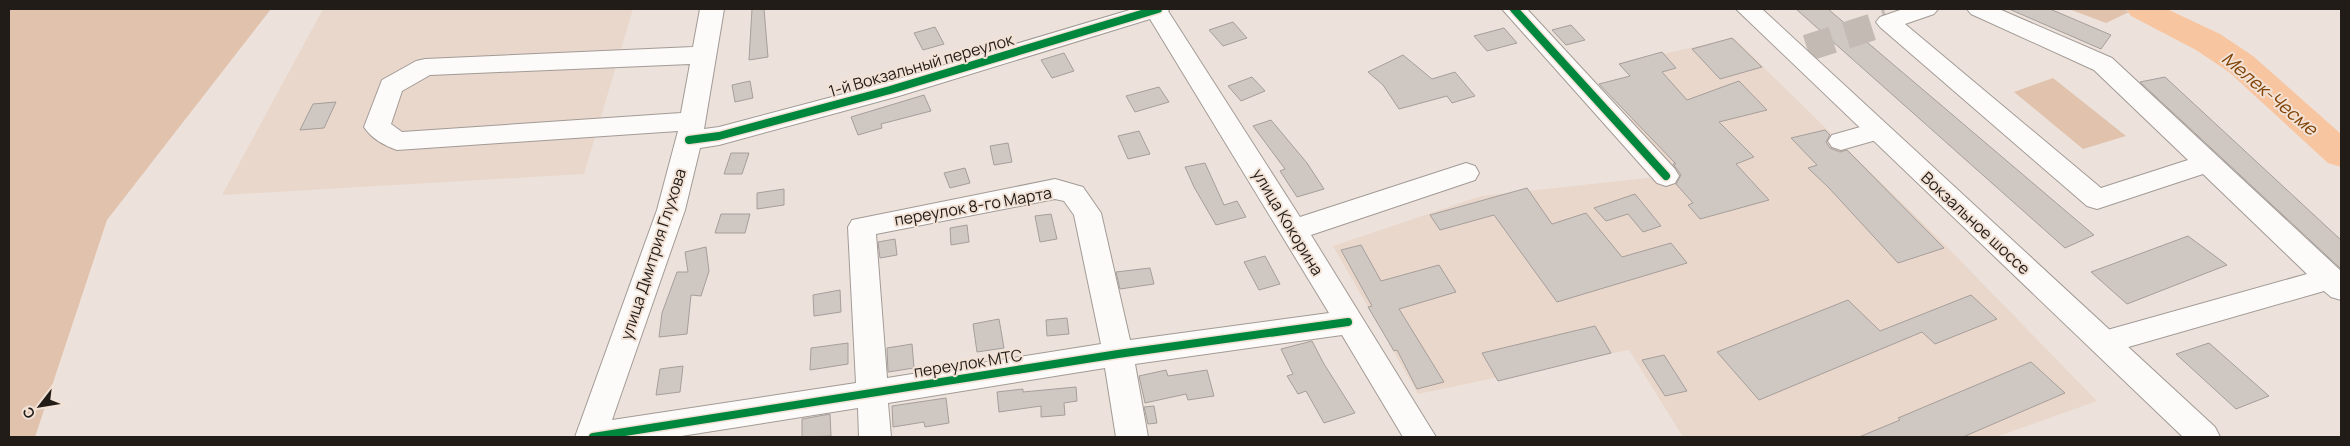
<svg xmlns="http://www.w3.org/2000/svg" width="2350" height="446" font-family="Manrope,sans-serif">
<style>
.built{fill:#e9d7cb}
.green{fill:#e0c2ad}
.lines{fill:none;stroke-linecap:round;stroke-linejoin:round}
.river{fill:#f8c5a1;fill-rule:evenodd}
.building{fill:#cec7c2;stroke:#a69e9a}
.minor-tunnel{stroke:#c4bab4;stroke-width:27;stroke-dasharray:27 14;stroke-linecap:butt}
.minor-casing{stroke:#a29a95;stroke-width:2}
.major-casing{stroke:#a29a95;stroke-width:2}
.minor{fill:#fcfbfa;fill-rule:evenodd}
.major{fill:#fcfbfa;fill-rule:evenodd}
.cycleway-casing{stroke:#f2e1d5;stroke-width:11}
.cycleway{stroke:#00873e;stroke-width:8}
.labels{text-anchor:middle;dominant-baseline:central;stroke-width:4;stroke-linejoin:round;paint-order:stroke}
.street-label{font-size:16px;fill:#221c18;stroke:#f2e1d5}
.water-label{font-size:18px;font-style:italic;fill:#7f4205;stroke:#f2e1d5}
</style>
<rect width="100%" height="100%" fill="#ece2db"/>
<g class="built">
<polygon points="323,9 633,9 584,174 222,195"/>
<polygon points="1734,38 1947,247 2097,401 1996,437 1683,437 1629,350 1418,394 1333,246 1481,196 1666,176 1619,124 1666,106 1619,64"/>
</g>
<g class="green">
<polygon points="9,9 271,9 107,220 35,437 9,437"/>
<polygon points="2069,9 2123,9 2129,12 2106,23"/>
<polygon points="2053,78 2126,136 2083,149 2014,92"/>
</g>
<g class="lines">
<polygon class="river" points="2126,9 2167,9 2220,34 2253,56 2341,134 2341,167 2328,163 2229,72 2196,50 2131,16"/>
</g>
<g class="building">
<polygon points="752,9 764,9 768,57 749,60"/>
<polygon points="1796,9 1828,9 2094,235 2065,248"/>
<polygon points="2009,9 2050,9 2111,35 2101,49"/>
<polygon points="1233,22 1247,38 1223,46 1209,30"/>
<polygon points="1571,25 1585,40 1566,45 1552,30"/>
<polygon points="935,27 944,44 923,50 914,33"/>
<polygon points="1504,28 1517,43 1487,51 1474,36"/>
<polygon points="1732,38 1762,67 1720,79 1692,49"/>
<polygon points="1662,52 1676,68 1662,72 1687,100 1739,81 1767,110 1719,122 1754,157 1736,164 1769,200 1700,219 1688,205 1693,203 1676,184 1681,175 1673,164 1676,164 1599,84 1630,76 1619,64"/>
<polygon points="1064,53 1074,71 1052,78 1041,60"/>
<polygon points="1403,55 1432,79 1455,72 1475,96 1452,103 1447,96 1399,109 1383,85 1368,72"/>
<polygon points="1252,77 1265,91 1241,101 1228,86"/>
<polygon points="2165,77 2341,240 2341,269 2140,82"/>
<polygon points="750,81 753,98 735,102 732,85"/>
<polygon points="1159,87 1169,102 1135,112 1126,96"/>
<polygon points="924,95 931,111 881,124 882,128 858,135 851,117"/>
<polygon points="336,102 324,128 300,130 313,104"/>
<polygon points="1271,120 1307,163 1324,189 1297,197 1280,171 1285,169 1253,126"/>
<polygon points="1825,130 1830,135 1826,142 1830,148 1840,152 1847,150 1944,248 1898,263 1829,188 1808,168 1817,165 1791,138"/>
<polygon points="1139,131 1150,154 1128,159 1118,136"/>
<polygon points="1008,143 1012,162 994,165 990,146"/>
<polygon points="731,153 749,153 742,174 724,174"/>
<polygon points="1205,163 1224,205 1237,201 1246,217 1216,225 1194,187 1185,167"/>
<polygon points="965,168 970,183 950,188 944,173"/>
<polygon points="1527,188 1552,224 1586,213 1622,257 1671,243 1687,263 1557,302 1494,215 1440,230 1430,215"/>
<polygon points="784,189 784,205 757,209 757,193"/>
<polygon points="1635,194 1661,226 1643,232 1628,214 1606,221 1594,208"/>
<polygon points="721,214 750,214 745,233 715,233"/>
<polygon points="1051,214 1057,239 1040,242 1035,216"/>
<polygon points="967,225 969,242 951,245 950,228"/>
<polygon points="2188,236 2227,265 2127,304 2091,272"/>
<polygon points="895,239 897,255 880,258 878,242"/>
<polygon points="1361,245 1381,281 1439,265 1456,292 1399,309 1444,382 1417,389 1397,350 1394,351 1368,307 1372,306 1341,250"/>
<polygon points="706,247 709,271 701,296 691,295 687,334 659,337 662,313 677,272 688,272 685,252"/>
<polygon points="1265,256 1280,284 1259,290 1244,262"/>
<polygon points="1150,268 1154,284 1120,289 1116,272"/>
<polygon points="840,290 841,312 814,316 813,295"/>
<polygon points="1971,295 1997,319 1935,344 1922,332 1759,400 1717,352 1848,300 1880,331"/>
<polygon points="1067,318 1069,334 1047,336 1046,320"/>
<polygon points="999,319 1004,348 977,352 973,324"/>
<polygon points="1595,326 1611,353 1498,381 1482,353"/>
<polygon points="1312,341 1324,364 1355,413 1324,423 1306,391 1298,394 1287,376 1293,374 1281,349"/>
<polygon points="848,343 848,364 810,370 811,348"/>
<polygon points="2209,343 2269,396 2236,409 2176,354"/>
<polygon points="912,344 914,368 888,372 887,348"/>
<polygon points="1664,355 1687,391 1665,396 1642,360"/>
<polygon points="2031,362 2065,393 1963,437 1859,437 1900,420 1898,418"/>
<polygon points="683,366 680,392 656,395 660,369"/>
<polygon points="1166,370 1168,376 1207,370 1214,396 1188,400 1186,394 1145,403 1139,376"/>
<polygon points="1076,387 1077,401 1064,403 1065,415 1041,417 1041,406 999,412 997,392 1023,389 1023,392"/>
<polygon points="946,398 949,423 925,427 924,422 893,427 892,406"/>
<polygon points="1154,406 1157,423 1148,424 1144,407"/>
<polygon points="830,414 831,436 802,437 802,419"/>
</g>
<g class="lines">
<polyline class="minor-tunnel" points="1807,48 1888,22"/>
<g class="minor-casing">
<g id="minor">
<path d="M700,9h24l-20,120 15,-2 166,-44 248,-74h37l-2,2 132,206 166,-54 9,3 4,7 -4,7 -164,55 125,202h-33l-61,-102 -207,29 13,73h-32l-11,-69 -217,35 3,34h-32l-1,-29 -183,29h-100l82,-227 21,-79 -281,19c-12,-4 -26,-12 -33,-23l18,-47 34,-19 9,-2 268,-12zM1150,19l179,294 -199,27 -29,-127 -18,-26 -28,-8 -203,41 -4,7 8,156 -244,37 73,-210 15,-62 19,-3 180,-49zM690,64l-9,49 -279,19 -11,-8 11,-33 28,-16zM1055,199l9,2 10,14 27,129 -214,34 -11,-144z"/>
<polygon points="1502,9 1527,9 1675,169 1679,176 1675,183 1666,186 1657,183"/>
<polygon points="1903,9 1938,9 1934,14 1905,24 2101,188 2188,160 2094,70 1971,14 1967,9 1999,9 2112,58 2340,270 2341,300 2331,297 2324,291 2104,354 2093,350 2089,342 2093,334 2307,274 2203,174 2097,209 2087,206 1880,27 1876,22 1880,17"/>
<polygon points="1878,122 1887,125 1891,131 1887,137 1841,150 1832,147 1828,141 1832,135"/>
</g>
</g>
<g class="major-casing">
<polygon id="major" points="1736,9 1762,9 2215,427 2220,437 2183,437"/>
</g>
<use href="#minor" class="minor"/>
<use href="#major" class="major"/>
<g class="cycleway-casing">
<g id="cycleway">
<polyline points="1514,9 1666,176"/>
<polyline points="689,140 719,136 890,90 1158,9"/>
<polyline points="593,437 1118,354 1348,322"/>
</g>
</g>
<use href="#cycleway" class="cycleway"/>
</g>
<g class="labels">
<g class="street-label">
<text transform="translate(921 65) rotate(-16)">1-й Вокзальный переулок</text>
<text transform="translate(973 206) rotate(-10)">переулок 8-го Марта</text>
<text transform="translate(1288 222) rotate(59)">улица Кокорина</text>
<text transform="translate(1976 223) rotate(43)">Вокзальное шоссе</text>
<text transform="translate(653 254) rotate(-72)">улица Дмитрия Глухова</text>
<text transform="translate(968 363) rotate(-9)">переулок МТС</text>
</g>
<g class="water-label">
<text transform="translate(2270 93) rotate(40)">Мелек-Чесме</text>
</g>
</g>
<rect width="2350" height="446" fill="none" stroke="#221c18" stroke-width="20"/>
<g transform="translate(40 406) rotate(239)" stroke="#f2e1d5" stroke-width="4" paint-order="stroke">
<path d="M0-4L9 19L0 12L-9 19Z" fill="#221c18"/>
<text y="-8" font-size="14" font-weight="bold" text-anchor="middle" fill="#221c18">С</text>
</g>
</svg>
